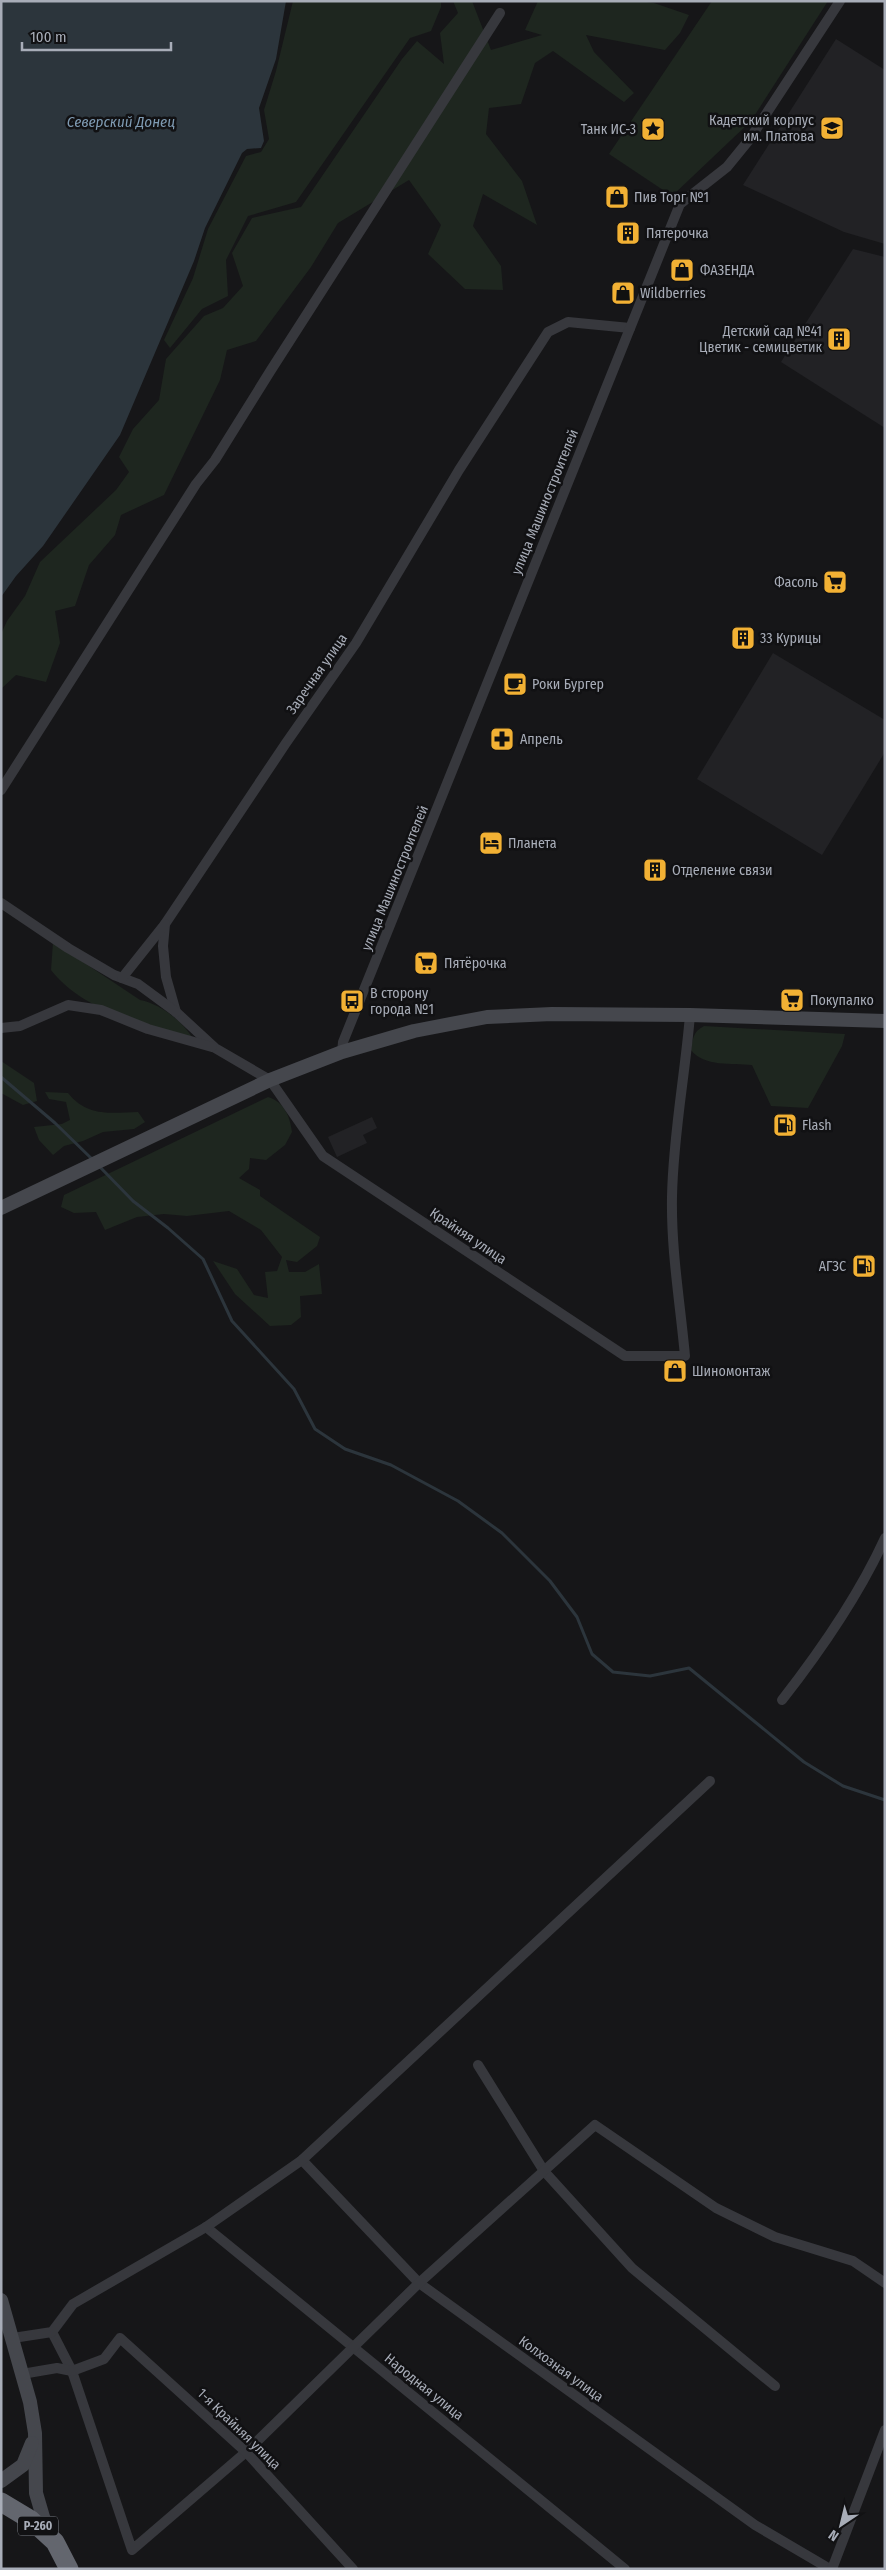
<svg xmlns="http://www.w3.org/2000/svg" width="886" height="2570" font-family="'Fira Sans Condensed',sans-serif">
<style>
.built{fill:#222225}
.green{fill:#1e261f}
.water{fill:#2c353c}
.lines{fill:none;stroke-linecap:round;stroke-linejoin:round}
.stream{stroke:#2c353c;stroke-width:3}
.street{stroke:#37383d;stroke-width:10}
.secondary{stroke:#45474d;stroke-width:14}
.highway{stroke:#63666e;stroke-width:19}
.labels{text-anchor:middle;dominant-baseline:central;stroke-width:5;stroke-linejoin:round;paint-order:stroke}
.shield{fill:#111113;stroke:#7b7e86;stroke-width:1}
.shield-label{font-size:12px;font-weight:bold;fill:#a8adb8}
.poi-label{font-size:14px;fill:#a8adb8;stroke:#111113;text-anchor:start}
.street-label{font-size:14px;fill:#a8adb8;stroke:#111113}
.water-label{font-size:15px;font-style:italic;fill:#7f9bb3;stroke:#111113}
</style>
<rect width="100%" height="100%" fill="#161618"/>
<g class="built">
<polygon points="836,39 885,70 885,244 844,232 743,185"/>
<polygon points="853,249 885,257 885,428 781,362"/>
<polygon points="773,653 885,720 885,752 822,855 697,779"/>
<polygon points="372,1117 377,1128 363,1135 367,1143 337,1157 328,1137"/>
</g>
<g class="green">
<polygon points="293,1 441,1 441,7 431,31 410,38 296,202 248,216 226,260 228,296 202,309 170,348 164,340 193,278 208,229 246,156 261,152 269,139 264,110 276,71"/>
<polygon points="453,1 472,1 491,50 542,35 525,30 538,1 640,1 654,3 689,15 680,33 665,50 586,35 594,52 634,93 624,102 553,51 535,63 521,104 489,108 486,134 522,181 537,225 483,194 473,226 501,266 503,290 465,289 428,254 441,225 409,180 338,223 311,267 256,341 227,350 220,380 164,495 121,515 115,535 89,565 75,606 55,611 60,643 46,682 16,675 1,689 1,634 7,621 25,596 40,562 116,490 129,472 119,457 133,429 159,400 166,359 204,316 223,308 243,286 232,253 252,218 301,207 402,59 417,41 444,64 440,33 458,13"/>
<polygon points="712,1 828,1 751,121 672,196 609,154"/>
<path d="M53,942l87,58c20,4 41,20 52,37 -49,-12 -109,-26 -141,-67z"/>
<path d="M704,1026l141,8 -3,12 -34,62 -37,-2 -19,-41c-20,-2 -48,2 -61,-15 2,-12 2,-18 13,-24z"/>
<polygon points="1,1061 34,1083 37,1101 23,1105 1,1093"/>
<path d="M45,1092l23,1c19,24 43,20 70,19l7,10 -11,7 -31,3 -20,9 -19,5 -11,9 -14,-15 -5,-13 28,-3 8,-4 -4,-18 -17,-3z"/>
<path d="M268,1097c16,5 22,19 24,35l-7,13 -19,15 -16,-2 -1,11 -10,9 21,12v6l60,41 -3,9 -20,16 -11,-2 3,12h16l14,-8 3,30 -22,2 1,21 -10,8 -21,1 -35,-32 -22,-33 24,8 17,26 14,3 -3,-26 12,-1 5,-14 -21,-27 -32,-19 -42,5 -23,-2 -27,3 -32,13 -9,-18 -22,1 -13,-6 3,-12z"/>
</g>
<polygon class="water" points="1,1 286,1 276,59 259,108 264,141 261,148 247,149 242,153 205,228 194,261 120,435 43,546 16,576 1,597"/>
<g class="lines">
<g class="stream">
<polyline points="1,1077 55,1123 93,1160"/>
<polyline points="99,1166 133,1201 168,1228 203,1259 232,1321 294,1389 315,1429 345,1449 391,1465 458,1501 502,1533 550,1581 577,1617 592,1654 613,1672 650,1676 689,1668 804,1762 843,1786 885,1800"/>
</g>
<g class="street">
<path d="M630,328l-62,-6 -20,10 -89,138 -103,173 -70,100 -121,181 -2,22 3,31 10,35 39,36 55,32 53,76 302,200h60c-5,-54 -14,-106 -13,-159 1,-61 13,-121 18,-182"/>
<polyline points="1,790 196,484 215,460 271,370 500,13"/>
<polyline points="1,903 68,948 114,975 138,984 176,1012"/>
<polyline points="122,978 165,924"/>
<polyline points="1,1028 20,1026 68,1005 101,1010 148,1029 212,1047"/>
<polyline points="342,1052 343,1042 680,204 727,167 749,140 840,1"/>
<path d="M782,1700c39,-50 77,-105 103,-162"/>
<polyline points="478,2065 544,2171 632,2268 775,2386"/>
<polyline points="302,2160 419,2283 755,2525 830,2569"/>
<polyline points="206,2227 625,2569"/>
<polyline points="52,2332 72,2371 132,2550 246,2452 419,2283 595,2125 716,2208 775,2237 853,2261 885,2283"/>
<polyline points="13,2338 52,2332 73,2304 206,2227 302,2160 710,1781"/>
<polyline points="22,2374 57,2368 72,2371 104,2359 120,2338 246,2452 353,2569"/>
<polyline points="832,2569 885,2430"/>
</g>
<g class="secondary">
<polyline points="1,1208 270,1080 342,1052 414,1031 487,1017 552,1014 690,1015 885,1021"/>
<polyline points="1,2300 30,2402 35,2433 36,2493 43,2517 51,2534"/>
<polyline points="1,2481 23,2465 32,2443"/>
</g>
<polyline class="highway" points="1,2502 31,2520 55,2542 69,2569"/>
</g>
<defs>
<g id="school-square" transform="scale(1.25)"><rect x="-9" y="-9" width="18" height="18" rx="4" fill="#f2b134" stroke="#111113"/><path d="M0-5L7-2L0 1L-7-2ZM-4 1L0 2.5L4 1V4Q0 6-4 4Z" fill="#111"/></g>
<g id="sight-square" transform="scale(1.25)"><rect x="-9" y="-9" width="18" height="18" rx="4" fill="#f2b134" stroke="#111113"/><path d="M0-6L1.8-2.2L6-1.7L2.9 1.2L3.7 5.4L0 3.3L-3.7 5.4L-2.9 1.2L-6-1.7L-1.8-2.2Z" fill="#111"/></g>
<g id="shop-square" transform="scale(1.25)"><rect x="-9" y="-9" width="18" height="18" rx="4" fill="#f2b134" stroke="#111113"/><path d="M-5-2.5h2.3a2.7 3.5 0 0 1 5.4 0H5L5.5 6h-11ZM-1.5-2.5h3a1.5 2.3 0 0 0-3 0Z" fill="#111"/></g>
<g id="building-square" transform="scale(1.25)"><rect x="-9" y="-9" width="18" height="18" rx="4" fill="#f2b134" stroke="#111113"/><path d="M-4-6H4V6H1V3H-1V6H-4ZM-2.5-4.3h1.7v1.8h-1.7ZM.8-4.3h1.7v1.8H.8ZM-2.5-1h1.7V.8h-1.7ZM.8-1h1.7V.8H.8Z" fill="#111"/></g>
<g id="supermarket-square" transform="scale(1.25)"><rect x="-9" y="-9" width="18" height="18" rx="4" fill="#f2b134" stroke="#111113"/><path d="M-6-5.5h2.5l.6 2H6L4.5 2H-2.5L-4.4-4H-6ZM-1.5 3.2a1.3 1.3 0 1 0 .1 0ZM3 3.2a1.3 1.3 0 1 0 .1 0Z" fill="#111"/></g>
<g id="cafe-square" transform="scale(1.25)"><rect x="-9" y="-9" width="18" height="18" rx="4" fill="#f2b134" stroke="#111113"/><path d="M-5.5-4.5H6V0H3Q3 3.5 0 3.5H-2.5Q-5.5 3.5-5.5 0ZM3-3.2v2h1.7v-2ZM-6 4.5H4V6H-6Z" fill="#111"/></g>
<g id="pharmacy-square" transform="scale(1.25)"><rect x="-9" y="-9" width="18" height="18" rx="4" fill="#f2b134" stroke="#111113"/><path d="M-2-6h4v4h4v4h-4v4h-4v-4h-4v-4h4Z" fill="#111"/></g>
<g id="hotel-square" transform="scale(1.25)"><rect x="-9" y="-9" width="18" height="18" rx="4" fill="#f2b134" stroke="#111113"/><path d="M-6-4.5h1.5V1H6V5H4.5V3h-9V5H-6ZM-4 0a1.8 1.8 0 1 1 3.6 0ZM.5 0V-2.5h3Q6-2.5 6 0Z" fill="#111"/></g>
<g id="bus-square" transform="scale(1.25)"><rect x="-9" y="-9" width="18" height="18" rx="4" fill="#f2b134" stroke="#111113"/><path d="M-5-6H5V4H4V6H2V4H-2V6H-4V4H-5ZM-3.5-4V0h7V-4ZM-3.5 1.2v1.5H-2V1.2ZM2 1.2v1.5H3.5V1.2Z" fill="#111"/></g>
<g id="fuel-square" transform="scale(1.25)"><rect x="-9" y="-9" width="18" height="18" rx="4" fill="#f2b134" stroke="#111113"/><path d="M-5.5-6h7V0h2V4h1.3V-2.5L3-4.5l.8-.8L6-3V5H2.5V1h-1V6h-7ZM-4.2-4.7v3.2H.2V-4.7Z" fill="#111"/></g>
</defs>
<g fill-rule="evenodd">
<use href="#school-square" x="832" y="128"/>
<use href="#sight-square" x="653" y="129"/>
<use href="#shop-square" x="617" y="197"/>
<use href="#building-square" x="628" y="233"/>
<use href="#shop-square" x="682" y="270"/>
<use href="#shop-square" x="623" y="293"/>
<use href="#building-square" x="839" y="339"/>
<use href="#supermarket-square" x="835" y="582"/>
<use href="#building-square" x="743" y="638"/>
<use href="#cafe-square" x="515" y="684"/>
<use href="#pharmacy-square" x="502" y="739"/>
<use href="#hotel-square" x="491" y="843"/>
<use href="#building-square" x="655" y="870"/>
<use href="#supermarket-square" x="426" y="963"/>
<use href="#supermarket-square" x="792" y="1000"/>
<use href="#bus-square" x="352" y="1001"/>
<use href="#fuel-square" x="785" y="1125"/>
<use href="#fuel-square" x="864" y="1266"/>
<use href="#shop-square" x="675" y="1371"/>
</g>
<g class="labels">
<rect class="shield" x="18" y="2516.5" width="40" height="19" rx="4"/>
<g class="shield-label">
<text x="38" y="2526">Р-260</text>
</g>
<g class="poi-label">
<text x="814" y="120" text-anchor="end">Кадетский корпус<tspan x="814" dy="16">им. Платова</tspan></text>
<text x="636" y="129" text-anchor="end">Танк ИС-3</text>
<text x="634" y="197">Пив Торг №1</text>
<text x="646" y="233">Пятерочка</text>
<text x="700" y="270">ФАЗЕНДА</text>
<text x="640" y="293">Wildberries</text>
<text x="822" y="331" text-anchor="end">Детский сад №41<tspan x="822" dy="16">Цветик - семицветик</tspan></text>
<text x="818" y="582" text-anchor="end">Фасоль</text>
<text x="760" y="638">33 Курицы</text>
<text x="532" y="684">Роки Бургер</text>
<text x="520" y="739">Апрель</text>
<text x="508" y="843">Планета</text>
<text x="672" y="870">Отделение связи</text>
<text x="444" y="963">Пятёрочка</text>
<text x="370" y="993">В сторону<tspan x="370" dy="16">города №1</tspan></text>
<text x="810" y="1000">Покупалко</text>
<text x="802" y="1125">Flash</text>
<text x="846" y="1266" text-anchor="end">АГЗС</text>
<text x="692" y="1371">Шиномонтаж</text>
</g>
<g class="street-label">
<text transform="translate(545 502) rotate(-68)">улица Машиностроителей</text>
<text transform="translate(317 674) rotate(-55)">Заречная улица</text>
<text transform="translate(395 878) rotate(-68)">улица Машиностроителей</text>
<text transform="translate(468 1236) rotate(34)">Крайняя улица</text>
<text transform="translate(561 2369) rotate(36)">Колхозная улица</text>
<text transform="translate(424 2387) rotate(39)">Народная улица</text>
<text transform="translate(239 2429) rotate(44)">1-я Крайняя улица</text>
</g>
<g class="water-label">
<text x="121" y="122">Северский Донец</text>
</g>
</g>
<rect width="886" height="2570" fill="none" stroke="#a8adb8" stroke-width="5"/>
<g transform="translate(841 2525) rotate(215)" stroke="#111113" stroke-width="4" paint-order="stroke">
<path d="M0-4L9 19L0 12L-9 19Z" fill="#a8adb8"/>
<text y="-8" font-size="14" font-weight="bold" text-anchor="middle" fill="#a8adb8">N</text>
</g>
<path d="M22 42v8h149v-8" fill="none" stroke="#a8adb8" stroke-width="2.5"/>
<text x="30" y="42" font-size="15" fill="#a8adb8" stroke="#111113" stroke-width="4" paint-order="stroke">100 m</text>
</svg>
